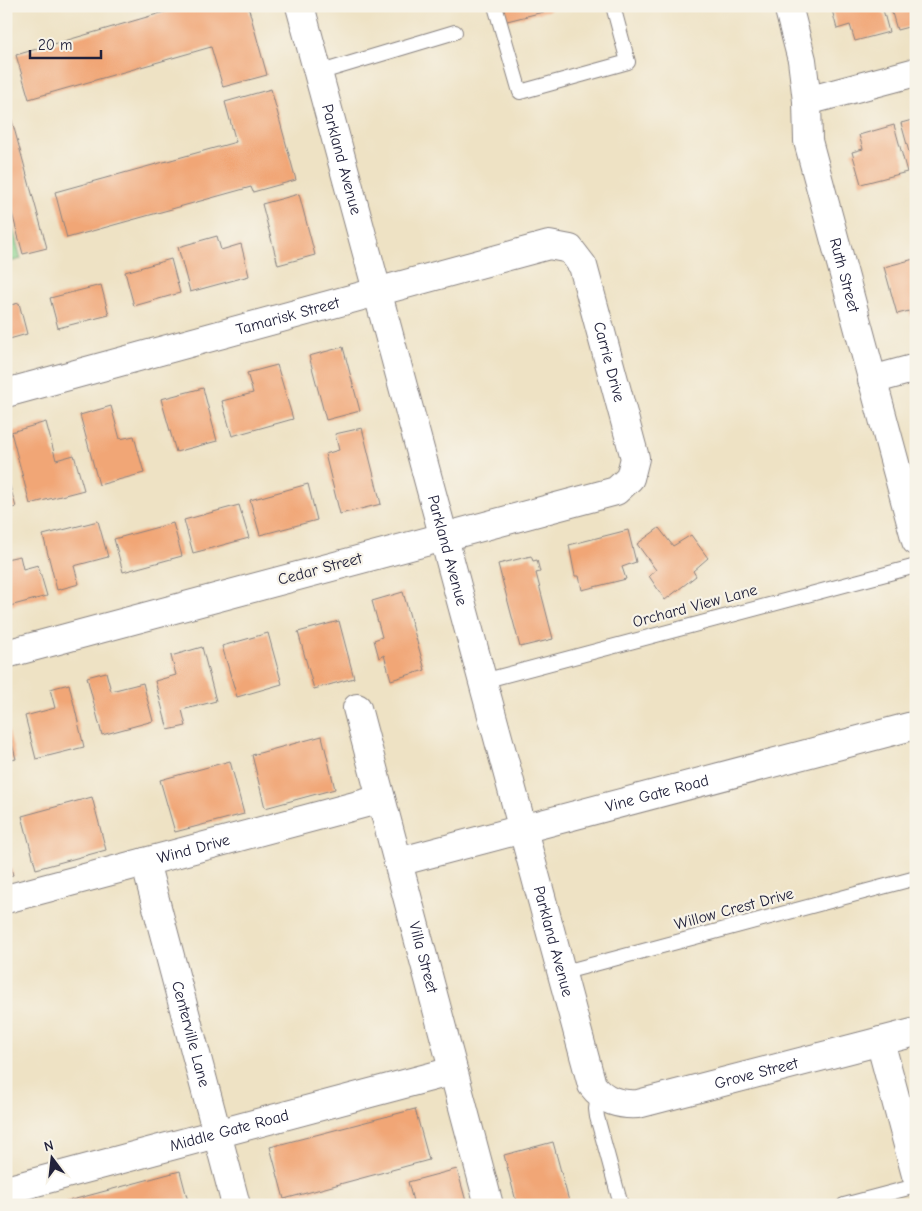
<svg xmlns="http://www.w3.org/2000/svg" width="922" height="1211" font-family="'Comic Neue',sans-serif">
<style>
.green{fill:#8bd28d;stroke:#567a64}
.building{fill:#f1a676}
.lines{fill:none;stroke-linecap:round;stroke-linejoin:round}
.service-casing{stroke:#888280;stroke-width:16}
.minor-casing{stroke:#888280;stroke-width:30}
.service{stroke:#fff;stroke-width:14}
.minor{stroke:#fff;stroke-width:28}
.labels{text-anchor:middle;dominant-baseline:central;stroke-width:4.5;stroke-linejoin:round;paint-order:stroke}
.street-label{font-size:16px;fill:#22223b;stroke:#f7f3e8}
</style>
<rect width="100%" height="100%" fill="#f7f3e8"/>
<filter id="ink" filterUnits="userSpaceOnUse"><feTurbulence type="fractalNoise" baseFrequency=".02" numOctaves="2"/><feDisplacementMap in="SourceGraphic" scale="10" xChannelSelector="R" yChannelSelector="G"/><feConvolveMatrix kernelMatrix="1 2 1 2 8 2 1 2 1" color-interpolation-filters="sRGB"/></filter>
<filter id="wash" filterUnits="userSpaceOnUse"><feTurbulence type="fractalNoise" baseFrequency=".0096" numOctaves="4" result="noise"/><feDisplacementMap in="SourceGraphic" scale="20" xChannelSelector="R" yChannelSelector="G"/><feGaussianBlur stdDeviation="1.12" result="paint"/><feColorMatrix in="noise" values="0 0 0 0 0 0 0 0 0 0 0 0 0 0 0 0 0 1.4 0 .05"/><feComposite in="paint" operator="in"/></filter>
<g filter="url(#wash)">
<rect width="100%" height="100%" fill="#eee2c4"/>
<polygon class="green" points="6,203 21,259 6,263"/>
<g id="blocks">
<g class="building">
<polygon points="185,6 248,6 267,75 223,87 211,47 29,99 16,55"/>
<polygon points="499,6 550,6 551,10 503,22"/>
<polygon points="831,6 882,6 889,32 855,41 850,25 837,29"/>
<polygon points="890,6 916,6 916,25 897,30"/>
<polygon points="271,89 296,180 253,192 251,187 67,238 55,192 236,142 225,102"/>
<polygon points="6,99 47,248 23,254 6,191"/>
<polygon points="916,119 916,162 912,163 901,123"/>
<polygon points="894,125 907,172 861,184 852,152 863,149 859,135"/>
<polygon points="299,194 315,255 278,265 262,204"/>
<polygon points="217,236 221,250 241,244 249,276 190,292 178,247"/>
<polygon points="171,259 180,293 134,306 125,272"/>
<polygon points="914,259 916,319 912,320 909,311 897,314 884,267"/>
<polygon points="101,285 109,315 58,328 50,298"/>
<polygon points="19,303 27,334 6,340 6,306"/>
<polygon points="343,347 360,411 326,420 309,356"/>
<polygon points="277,365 293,419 232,436 222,401 253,393 247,373"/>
<polygon points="203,388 217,441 176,452 161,399"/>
<polygon points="111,406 120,439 134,436 144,473 99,485 80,415"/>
<polygon points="46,422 56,460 74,455 84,490 30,504 11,432"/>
<polygon points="362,428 381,504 340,514 325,454 339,450 335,434"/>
<polygon points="6,473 16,507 6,510"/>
<polygon points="308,484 317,520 260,535 250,500"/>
<polygon points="239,505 249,538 193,553 184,520"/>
<polygon points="98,521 108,557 74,566 79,584 57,590 43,535"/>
<polygon points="173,523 182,556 123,572 114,539"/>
<polygon points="659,528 673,546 691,535 708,558 693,571 696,576 665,600 649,576 656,570 637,544"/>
<polygon points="628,530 636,562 622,567 626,579 582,590 579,576 575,576 569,545"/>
<polygon points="20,556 23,569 38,565 47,596 6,607 6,559"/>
<polygon points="531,556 533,561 537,560 540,572 536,573 553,639 520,647 498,564"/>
<polygon points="403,592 425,670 391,680 384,655 379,658 374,640 382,637 372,601"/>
<polygon points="339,621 354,678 314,689 298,632"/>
<polygon points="268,633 282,684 237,697 222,646"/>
<polygon points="202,647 216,701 182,710 186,726 168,730 155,681 176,675 171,656"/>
<polygon points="106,672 111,691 143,683 153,721 102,735 87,677"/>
<polygon points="69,684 84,747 36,759 25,716 55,708 50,689"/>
<polygon points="7,725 16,759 6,761 6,726"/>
<polygon points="322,736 335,789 265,808 252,755"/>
<polygon points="230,761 244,814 175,832 160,780"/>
<polygon points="92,797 106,850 36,869 22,816"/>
<polygon points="6,852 13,875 6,877"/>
<polygon points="415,1109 429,1160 284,1199 270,1147"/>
<polygon points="553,1142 570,1205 517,1205 504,1155"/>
<polygon points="457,1169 467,1205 414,1205 408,1182"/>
<polygon points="180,1171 189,1205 57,1205 57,1204"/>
</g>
</g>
</g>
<g filter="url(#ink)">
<use href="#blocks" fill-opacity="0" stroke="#888280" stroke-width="1"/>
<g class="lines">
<g class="service-casing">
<g id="service">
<polyline points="495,6 520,92 628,62 613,6"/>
<polyline points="318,73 455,32"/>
<polyline points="483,681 916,566"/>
<polyline points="561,973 916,878"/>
<polyline points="598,1093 596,1109 597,1117 621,1205"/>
<polyline points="844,1205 916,1186"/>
</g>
</g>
<g class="minor-casing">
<g id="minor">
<path id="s1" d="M300,6l292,1079c12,16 27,20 46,19l278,-72"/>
<path id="s2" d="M788,6l14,54 5,41 1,40 108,400"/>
<polyline points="807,101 916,72"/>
<polyline points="872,380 916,368"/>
<path id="s3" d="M6,393l543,-148 21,4 13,17 52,192 -5,20 -14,13 -610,163"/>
<path id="s4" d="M357,708l132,497"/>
<path id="s5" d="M145,862l91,343"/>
<path id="s6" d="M398,862l518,-137"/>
<path id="s7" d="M6,899l375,-100"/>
<polyline points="880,1041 916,1175"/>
<path id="s8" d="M6,1190l447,-119"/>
</g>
</g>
<use href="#service" class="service"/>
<use href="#minor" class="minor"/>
</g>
</g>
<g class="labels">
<g class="street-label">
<text stroke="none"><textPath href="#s1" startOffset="159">Parkland Avenue</textPath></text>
<text stroke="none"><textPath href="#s2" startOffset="276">Ruth Street</textPath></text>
<text stroke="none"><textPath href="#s3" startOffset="292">Tamarisk Street</textPath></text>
<text stroke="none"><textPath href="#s3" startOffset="705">Carrie Drive</textPath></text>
<text stroke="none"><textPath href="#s1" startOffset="564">Parkland Avenue</textPath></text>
<text transform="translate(320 569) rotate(-15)">Cedar Street</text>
<text transform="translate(695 606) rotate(-15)">Orchard View Lane</text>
<text stroke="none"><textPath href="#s6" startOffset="268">Vine Gate Road</textPath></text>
<text stroke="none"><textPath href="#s7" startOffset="194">Wind Drive</textPath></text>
<text transform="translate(734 909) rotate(-15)">Willow Crest Drive</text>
<text stroke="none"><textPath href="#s1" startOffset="969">Parkland Avenue</textPath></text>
<text stroke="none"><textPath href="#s4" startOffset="258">Villa Street</textPath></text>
<text stroke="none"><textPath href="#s5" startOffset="178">Centerville Lane</textPath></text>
<text stroke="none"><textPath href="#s1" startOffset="1292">Grove Street</textPath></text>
<text stroke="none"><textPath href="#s8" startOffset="231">Middle Gate Road</textPath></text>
</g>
</g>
<rect width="922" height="1211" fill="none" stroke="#f7f3e8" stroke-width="25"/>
<g transform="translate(52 1158) rotate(345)" stroke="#f7f3e8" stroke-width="4" paint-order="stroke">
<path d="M0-4L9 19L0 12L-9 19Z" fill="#22223b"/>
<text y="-8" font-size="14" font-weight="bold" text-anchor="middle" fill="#22223b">N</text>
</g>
<path d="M30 50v8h71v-8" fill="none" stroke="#22223b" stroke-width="2.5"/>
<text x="38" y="50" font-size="15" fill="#22223b" stroke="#f7f3e8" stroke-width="4" paint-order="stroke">20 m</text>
</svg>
